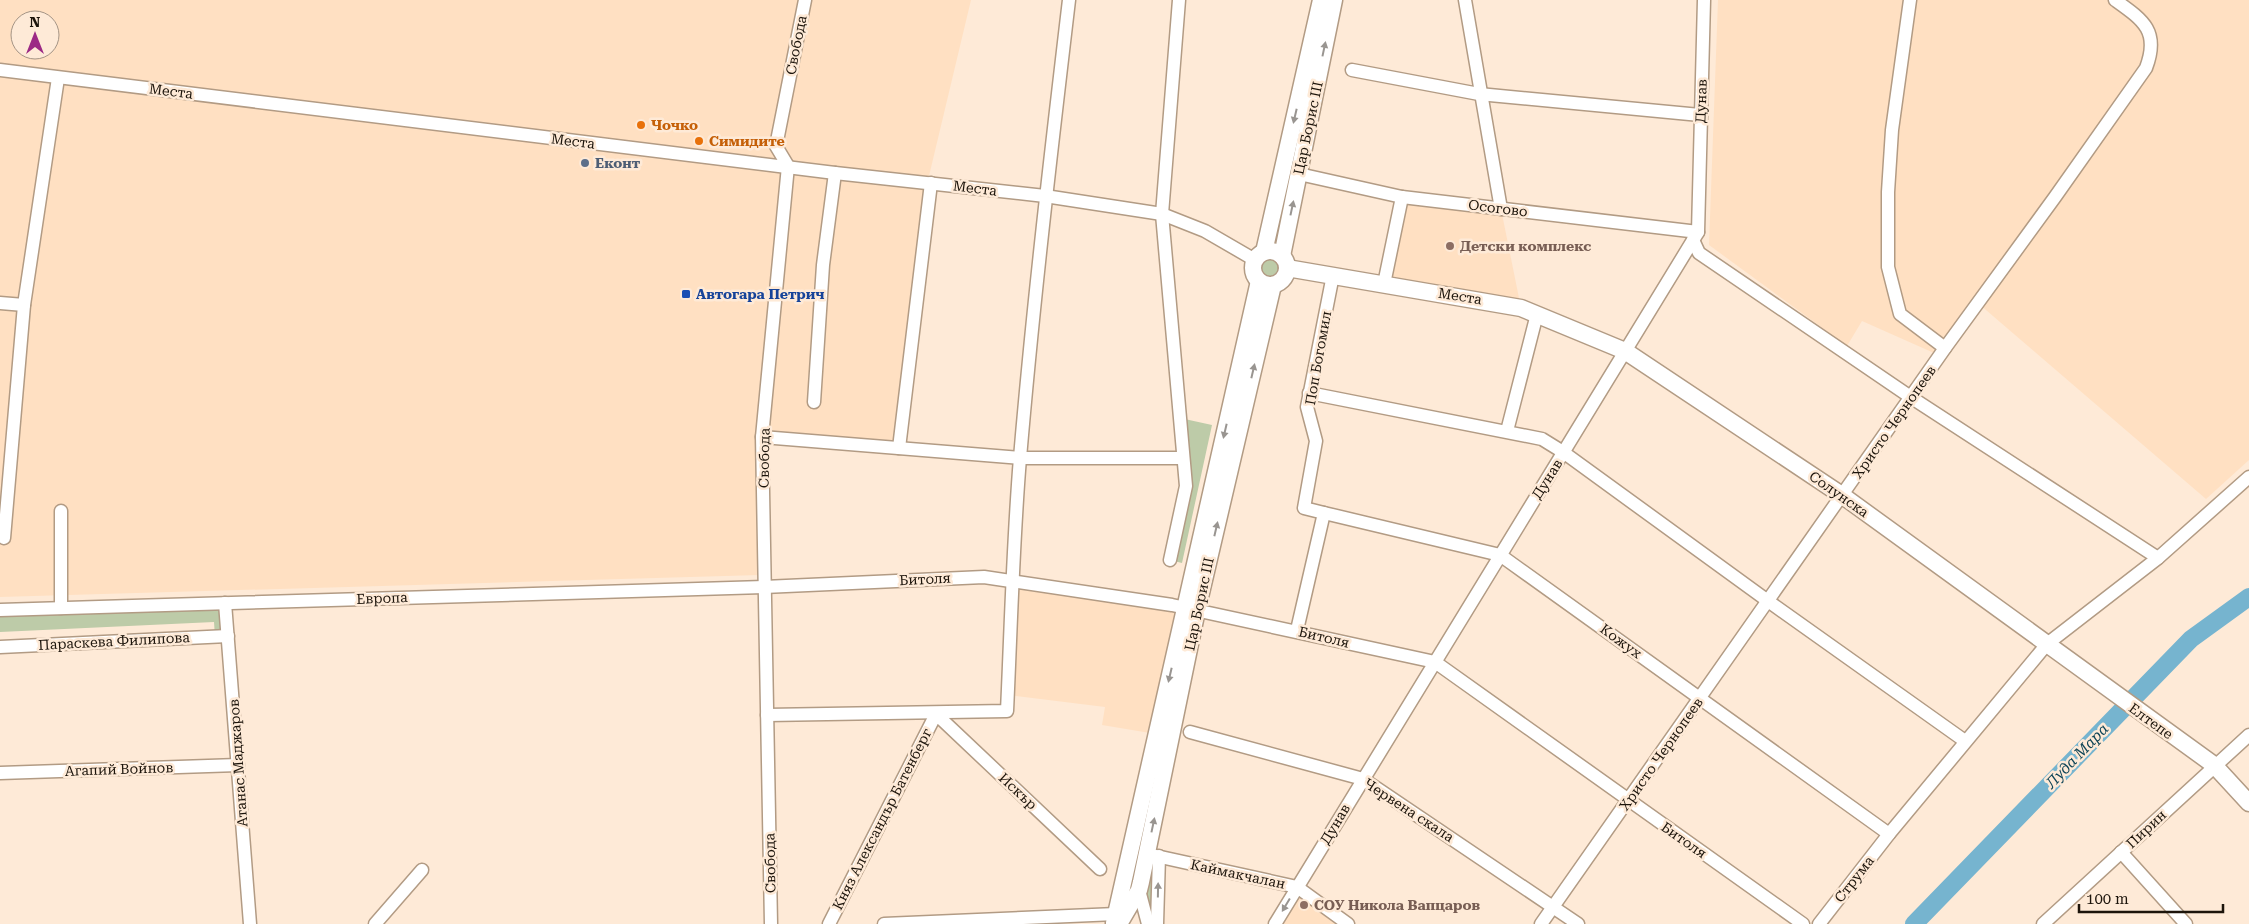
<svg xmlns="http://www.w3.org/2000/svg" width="2249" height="924" font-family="'Roboto Serif',serif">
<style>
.built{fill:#ffe0c2;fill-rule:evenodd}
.green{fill:#bdcba8}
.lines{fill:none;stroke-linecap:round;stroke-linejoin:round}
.river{stroke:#76b4cf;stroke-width:18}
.minor-casing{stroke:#b29b84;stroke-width:15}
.major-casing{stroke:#b29b84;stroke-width:19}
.minor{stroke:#fff;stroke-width:12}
.major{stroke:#fff;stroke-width:16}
.oneway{fill:#999591}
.food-dot{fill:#e8710a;stroke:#feead7;stroke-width:2}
.service-dot{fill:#5c6f8a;stroke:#feead7;stroke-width:2}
.education-dot{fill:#8d6e63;stroke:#feead7;stroke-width:2}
.transit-dot{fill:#1a4fb4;stroke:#feead7;stroke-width:2}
.labels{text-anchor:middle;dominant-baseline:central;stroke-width:5;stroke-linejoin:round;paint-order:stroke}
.street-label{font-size:14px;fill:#1c140b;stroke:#feead7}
.food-label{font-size:14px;font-weight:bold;fill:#c56008;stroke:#feead7;text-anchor:start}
.service-label{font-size:14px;font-weight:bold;fill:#4e5e75;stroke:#feead7;text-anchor:start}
.education-label{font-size:14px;font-weight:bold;fill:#785e54;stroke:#feead7;text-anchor:start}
.transit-label{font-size:14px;font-weight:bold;fill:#164399;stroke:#feead7;text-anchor:start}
.water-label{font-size:15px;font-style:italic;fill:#0e4457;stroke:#feead7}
</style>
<rect width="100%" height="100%" fill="#feead7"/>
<g class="built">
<path d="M0,0h971l-42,176 -33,266 -136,-10v143l-760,22zM20,20h30v30h-30z"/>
<polygon points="1718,0 2249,0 2249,460 2206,499 1972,298 1934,353 1862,321 1847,346 1709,245"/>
<polygon points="1402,197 1501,209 1521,308 1384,284"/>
<polygon points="1012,580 1186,607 1156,734 1102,725 1105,707 1008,695"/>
<polygon points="1297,887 1348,924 1275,924"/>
</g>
<g class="green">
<circle cx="1270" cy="268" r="11"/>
<polygon points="1180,418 1212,425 1182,563 1170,560 1186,486"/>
<polygon points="225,603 228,636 215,637 214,622 0,632 0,610"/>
<polygon points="1154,873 1152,918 1144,892"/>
</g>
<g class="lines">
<polyline class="river" points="1914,924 2191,639 2249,597"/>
<g class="minor-casing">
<g id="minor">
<polyline points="1465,0 1501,209"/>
<polyline points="1910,0 1892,130 1888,192 1888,267 1900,314 1945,348"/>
<polyline points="0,70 835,173 1045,196 1162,214 1205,231 1255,260"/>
<polyline points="1352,70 1479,94 1700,115"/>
<polyline points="1299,174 1402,197 1698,232"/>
<polyline points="1693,240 1699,253 1912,398 2158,558"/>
<polyline points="1384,284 1402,197"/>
<polyline points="0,303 24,305"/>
<polyline points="1309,393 1542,439 1563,452 1768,601 1965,741"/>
<polyline points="814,402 823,265 835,173"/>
<polyline points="1507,431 1537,314"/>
<polyline points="762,437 1020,458 1183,458"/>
<polyline points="899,448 931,183"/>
<polyline points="61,511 61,608"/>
<polyline points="1324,513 1500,555 1889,834"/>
<polyline points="4,538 24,305 58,78"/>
<polyline points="1170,560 1186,486 1162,214 1179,0"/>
<polyline points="225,603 250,924"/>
<polyline points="0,610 764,587 984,577 1172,605 1435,662 1803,924"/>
<polyline points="1297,630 1324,513 1304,508 1316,441 1307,407 1333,275"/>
<polyline points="0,647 228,636"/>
<path d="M767,715l240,-4c4,-85 6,-169 13,-253 13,-153 31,-306 49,-458"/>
<polyline points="1190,732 1363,779 1578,924"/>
<polyline points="0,773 238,765"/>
<polyline points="2121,852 2186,924"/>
<polyline points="1147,854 1297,887 1348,924"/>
<polyline points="1139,890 1148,924"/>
<polyline points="375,924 422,870"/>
<polyline points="771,924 762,437 788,166 776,146 805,0"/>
<polyline points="829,924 936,714 1100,869"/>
<polyline points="884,924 1116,914"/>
<polyline points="1157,924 1159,856"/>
<polyline points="1275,924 1698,232 1704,0"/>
<path d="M1541,924l404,-576 110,-151 91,-129c14,-37 -3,-48 -31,-68"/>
<polyline points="1819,924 1889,834 2047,644 2158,558 2249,477"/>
<polyline points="2043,924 2249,735"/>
</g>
</g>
<g class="major-casing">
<g id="major">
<circle cx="1270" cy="268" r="17"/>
<polyline points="1264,252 1321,0"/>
<polyline points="1282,256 1334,0"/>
<polyline points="1287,268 1521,308 1625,351 1843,496 2214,765 2249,803"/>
<polyline points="1114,923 1259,281"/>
<polyline points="1119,924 1139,890 1141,882 1197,610 1273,285"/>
</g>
</g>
<use href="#minor" class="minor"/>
<use href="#major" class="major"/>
</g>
<defs><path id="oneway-solid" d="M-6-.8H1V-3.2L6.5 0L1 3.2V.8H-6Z" transform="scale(1.25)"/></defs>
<g class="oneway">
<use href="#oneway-solid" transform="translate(1324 49) rotate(-78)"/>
<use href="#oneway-solid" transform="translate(1295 116) rotate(103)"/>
<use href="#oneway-solid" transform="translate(1292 208) rotate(-78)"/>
<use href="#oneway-solid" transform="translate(1253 371) rotate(-77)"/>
<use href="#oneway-solid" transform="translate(1225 431) rotate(103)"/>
<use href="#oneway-solid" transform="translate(1216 529) rotate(-77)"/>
<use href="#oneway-solid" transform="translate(1170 675) rotate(103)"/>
<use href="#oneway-solid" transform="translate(1153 825) rotate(-78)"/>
<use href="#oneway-solid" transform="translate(1158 890) rotate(-89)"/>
<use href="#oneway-solid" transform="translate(1286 905) rotate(121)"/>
</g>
<g class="food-dot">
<circle cx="641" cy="125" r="5"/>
<circle cx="699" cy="141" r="5"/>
</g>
<circle class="service-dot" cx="585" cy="163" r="5"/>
<g class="education-dot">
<circle cx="1450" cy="246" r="5"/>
<circle cx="1304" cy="905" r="5"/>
</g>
<rect class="transit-dot" x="681" y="289" width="10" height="10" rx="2.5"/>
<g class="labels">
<g class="street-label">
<text transform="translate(796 45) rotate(-79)">Свобода</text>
<text transform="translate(171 91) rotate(7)">Места</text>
<text transform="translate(1701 101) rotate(-88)">Дунав</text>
<text transform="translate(1308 128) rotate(-78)">Цар Борис III</text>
<text transform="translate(573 141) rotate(7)">Места</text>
<text transform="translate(975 188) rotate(7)">Места</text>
<text transform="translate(1498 208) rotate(7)">Осогово</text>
<text transform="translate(1460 296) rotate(9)">Места</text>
<text transform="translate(1318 358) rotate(-80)">Поп Богомил</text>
<text transform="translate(1894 422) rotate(-55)">Христо Чернопеев</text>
<text transform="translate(764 458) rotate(-89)">Свобода</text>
<text transform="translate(1547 479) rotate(-58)">Дунав</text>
<text transform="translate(1839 494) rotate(35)">Солунска</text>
<text transform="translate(925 579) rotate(-3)">Битоля</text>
<text transform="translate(382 598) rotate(-2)">Европа</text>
<text transform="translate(1199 604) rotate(-78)">Цар Борис III</text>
<text transform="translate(1324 637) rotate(13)">Битоля</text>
<text transform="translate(114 641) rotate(-3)">Параскева Филипова</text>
<text transform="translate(1621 641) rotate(36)">Кожух</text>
<text transform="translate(2151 721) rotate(36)">Елтепе</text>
<text transform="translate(1661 754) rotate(-55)">Христо Чернопеев</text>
<text transform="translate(238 763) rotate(-94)">Атанас Маджаров</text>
<text transform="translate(119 769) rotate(-2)">Агапий Войнов</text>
<text transform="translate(1018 791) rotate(43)">Искър</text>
<text transform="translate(1409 810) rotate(33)">Червена скала</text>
<text transform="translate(882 819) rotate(-63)">Княз Александър Батенберг</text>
<text transform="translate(1335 824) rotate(-59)">Дунав</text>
<text transform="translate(2146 829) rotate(-43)">Пирин</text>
<text transform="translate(1684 840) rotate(35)">Битоля</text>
<text transform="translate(770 863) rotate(-91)">Свобода</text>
<text transform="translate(1238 874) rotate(12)">Каймакчалан</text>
<text transform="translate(1854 879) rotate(-52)">Струма</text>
</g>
<g class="food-label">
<text x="651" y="125">Чочко</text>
<text x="709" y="141">Симидите</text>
</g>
<g class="service-label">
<text x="595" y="163">Еконт</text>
</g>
<g class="education-label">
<text x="1460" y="246">Детски комплекс</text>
<text x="1314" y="905">СОУ Никола Вапцаров</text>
</g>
<g class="transit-label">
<text x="696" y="294">Автогара Петрич</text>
</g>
<g class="water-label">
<text transform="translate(2077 756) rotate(-46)">Луда Мара</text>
</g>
</g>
<g transform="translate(35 35)"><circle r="24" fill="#feead7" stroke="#a49485"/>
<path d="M0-4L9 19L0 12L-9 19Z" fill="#9c2985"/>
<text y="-8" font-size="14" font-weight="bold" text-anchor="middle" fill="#1c140b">N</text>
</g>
<path d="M2079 904v8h144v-8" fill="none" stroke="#1c140b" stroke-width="2.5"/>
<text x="2086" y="904" font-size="15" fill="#1c140b" stroke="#feead7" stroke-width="4" paint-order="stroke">100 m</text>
</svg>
